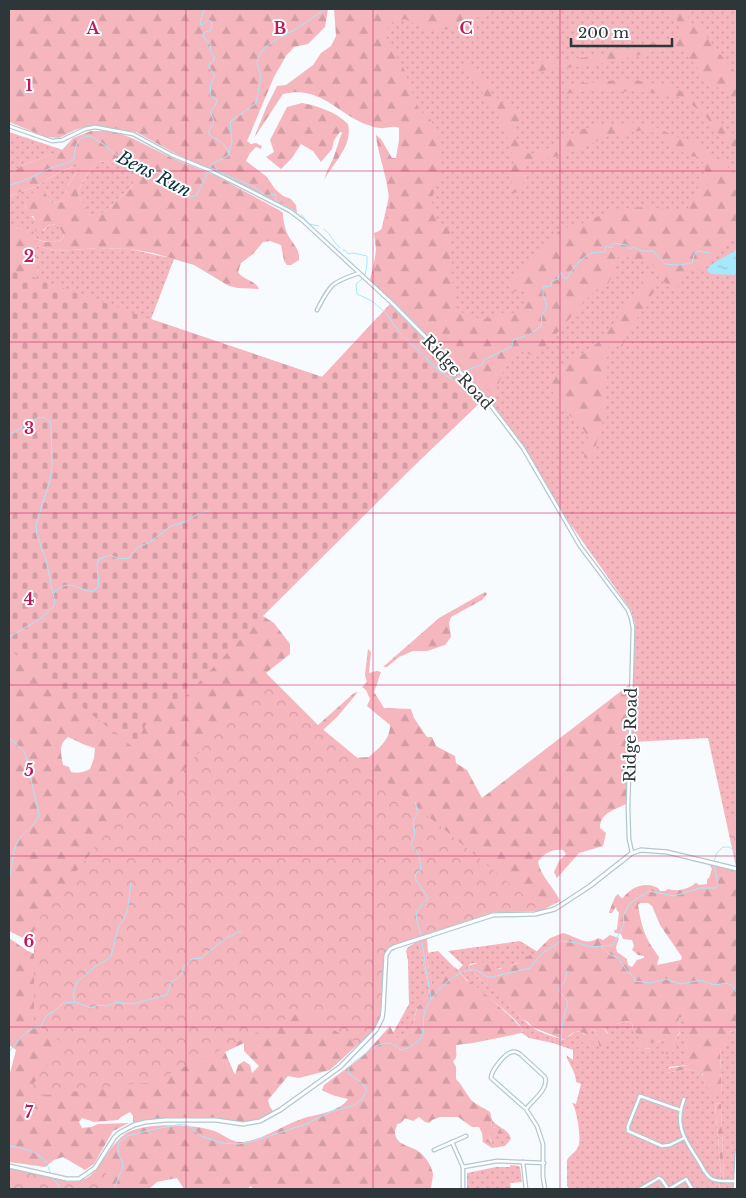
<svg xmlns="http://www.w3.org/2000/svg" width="746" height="1198" font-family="'Libre Baskerville',serif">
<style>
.grass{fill:url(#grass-dots)}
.forest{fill:url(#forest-firs);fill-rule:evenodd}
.cemetery{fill:url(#cemetery-stones)}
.park{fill:url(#park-crowns)}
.water{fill:url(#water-ripples)}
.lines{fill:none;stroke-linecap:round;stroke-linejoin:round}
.stream{stroke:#a6e9fc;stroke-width:1}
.minor-casing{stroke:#b1c8cf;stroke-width:5}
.tertiary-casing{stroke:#b1c8cf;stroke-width:5.5}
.minor{stroke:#fff;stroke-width:2.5}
.tertiary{stroke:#fff;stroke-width:3}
.grid{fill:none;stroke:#c2185b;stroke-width:1;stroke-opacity:0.55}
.labels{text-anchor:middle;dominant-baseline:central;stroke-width:4;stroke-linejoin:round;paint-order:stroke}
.street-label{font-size:16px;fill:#2d3639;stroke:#fff}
.water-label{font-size:18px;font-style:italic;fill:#08333d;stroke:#fff}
.grid-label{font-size:16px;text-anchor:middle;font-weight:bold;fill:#c2185b;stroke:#fff;stroke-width:4;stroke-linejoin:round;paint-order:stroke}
</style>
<defs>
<pattern id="grass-dots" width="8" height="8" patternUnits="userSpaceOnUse" patternTransform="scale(1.25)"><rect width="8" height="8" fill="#f6b6be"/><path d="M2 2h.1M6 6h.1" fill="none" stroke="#d39da4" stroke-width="1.8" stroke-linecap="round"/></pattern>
<pattern id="forest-firs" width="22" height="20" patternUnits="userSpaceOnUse" patternTransform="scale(1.25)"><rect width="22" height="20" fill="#f6b6be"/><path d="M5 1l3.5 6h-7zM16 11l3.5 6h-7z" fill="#d39da4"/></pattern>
<pattern id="cemetery-stones" width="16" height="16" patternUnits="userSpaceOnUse" patternTransform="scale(1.25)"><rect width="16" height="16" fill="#f6b6be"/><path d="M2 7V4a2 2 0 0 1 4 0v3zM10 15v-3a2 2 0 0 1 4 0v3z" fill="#d39da4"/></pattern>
<pattern id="park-crowns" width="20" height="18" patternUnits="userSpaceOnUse" patternTransform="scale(1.25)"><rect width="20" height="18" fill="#f6b6be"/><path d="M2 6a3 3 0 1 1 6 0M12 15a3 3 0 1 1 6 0" fill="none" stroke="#d39da4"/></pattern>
<pattern id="water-ripples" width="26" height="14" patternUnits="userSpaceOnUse" patternTransform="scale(1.25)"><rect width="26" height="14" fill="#a6e9fc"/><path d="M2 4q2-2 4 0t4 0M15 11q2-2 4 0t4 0" fill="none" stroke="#8fc8d9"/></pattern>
</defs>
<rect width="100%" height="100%" fill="#f7fbfd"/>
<g class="grass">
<polygon points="381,9 737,9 737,821 734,816 725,816 708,738 632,742 635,624 631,610 566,518 525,448 488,398 370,280 407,117 374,110"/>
<polygon points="9,132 63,150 23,165 9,175"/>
<path d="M99,161l29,4 6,7v10l-2,4 -23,22 -17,13 -14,-27c3,-12 11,-25 21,-33z"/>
<path d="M77,166l1,4 -11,17 -1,14 -15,2 -5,-9 -21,8 1,10c8,5 11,12 17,19l7,-7c9,0 10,4 14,12l-3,4c-17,6 -30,-3 -44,-13l-8,1v-32l26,-9 28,-17z"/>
<polygon points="38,246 57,251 99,248 130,249 174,259 151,319 322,377 378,317 325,380 9,298 38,273 34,249"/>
<polygon points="418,941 430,992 425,1000 417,1007 412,1032 396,1039 393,1033 409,1004 408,961 406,951 408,947"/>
<path d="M520,941l18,11c-7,5 -33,18 -41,16 -10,-2 -17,-7 -27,-4l-2,4c3,4 6,4 9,8 13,14 37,26 45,43 5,3 6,6 10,8 8,6 23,10 32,13l11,-8h7l11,14 -3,-16 5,-1 4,17 9,-13 -5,-5v-4h13l12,-3 4,3v3l7,8 5,13 7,1 -5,-4 2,-2c7,1 11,-4 18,-3l-1,13 6,1 4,-14 5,-7 -2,-8 1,-7 4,-3 5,13v12l-2,9 3,16 -20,2 -3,6 22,-4 7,2 5,-2 3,2 -1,4 20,19 -2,-46 4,-3 5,-13 8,-2v159h-11l-2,-3 -3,-82 -6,-1 6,71 -2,15h-149l-3,-3v-26c3,-5 9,-8 11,-13 4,-7 -1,-37 -6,-44l4,1 5,-20 -5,-2c0,-10 -7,-17 -10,-27l7,5v-10l-20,-7 -24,-5 -7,-5 1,-3c-15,-22 -42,-35 -60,-54l-5,-6 5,-5 -15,-14z"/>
<polygon points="438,951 454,967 432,986 426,953"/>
<path d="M492,1120c6,8 17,9 19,19l-6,7 -13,2 -9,-6 -1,-2 6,2 2,3 2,-2 -3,-7 2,-4 7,2 3,2 2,-3 -3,-5 -9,-1z"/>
<polygon points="510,1165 519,1166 520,1167 522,1182 510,1183 511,1189 467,1189 467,1173 496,1167 510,1167"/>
</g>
<g class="forest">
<polygon points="9,9 328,9 325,27 308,44 294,47 286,56 274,77 247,141 251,144 256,143 262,146 261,149 256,147 250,153 246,161 267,177 275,189 283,196 291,199 296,205 297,213 223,174 178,155 136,132 88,126 75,130 59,138 46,137 9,122"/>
<path d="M334,9h158c-13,8 -28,17 -43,20 -7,1 -13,1 -20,3l-24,-13 -14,4 -6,10 5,13 13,21 16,43 10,7 9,16 2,44 -7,18 -1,12 5,14 11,7 2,4 4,72c5,10 24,17 36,14 6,-1 12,-6 18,-7l10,4 7,-15 2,-8 -17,-1v-9l42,-42 6,-8 7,-4 16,-4 34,-15 31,-2 31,3 10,-1 3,-4 13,-28 2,-1v-11l-7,-8 -10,-1 -33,-23 -11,-3 -35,6 -42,18 -41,9 -3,20 -4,9 -6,1 -2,-20 3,-14 -9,-29 -8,-17 -11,-13 -10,-21 -12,-14 5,-2 18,18 5,13 29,23 -6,12 1,11 7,11 8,3 16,-5 32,-19 21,-5 13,1 14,-4 22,2 30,14 11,2 32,20 15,18v57l-10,11 -31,24h-8l-9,13 -1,6 -4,2 -10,-9 -11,-17 -26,-8h-9l-3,6 1,5 -9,18 -16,8 -56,64c-28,-21 -32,22 -41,36h-2l-71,-65 -48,-49 3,-31 -2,-16c33,-10 3,-75 2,-98l5,4 11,19h4l3,-18v-12c-7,-3 -12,1 -19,0 -5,0 -11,-3 -15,-4 -29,-12 -46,-39 -82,-30l-29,44 12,-30 11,-22 9,-1 27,-20 8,-12 10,-7 5,-10z"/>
<path d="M658,9h28l3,12 12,7 13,19 23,27v28l-18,-14 -14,-8 -9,-14 -13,-14 -9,-4h-6c-23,5 -46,12 -70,16 -20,4 -42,3 -62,8l-1,-9 54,-6 89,-19 3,-10 -7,-14z"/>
<polygon points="630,79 677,88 706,108 717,120 732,133 737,139 737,151 715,130 707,117 685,99 672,95 631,91 619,92 602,88 565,94 563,85"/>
<path d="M302,103c16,3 34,9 46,21 5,22 -14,38 -24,56l3,-9 6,-12 9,-27h-2l-6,8 -2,9 -11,13 -8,-11 -12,-7 -9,14 -11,11 -15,-12 8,-5 -4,-12 17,-33z"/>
<path d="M91,131h22l19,7 38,19 46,19 63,34 4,3c0,9 2,16 6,24 5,8 11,13 10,23l-8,5h-4l-3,-4 -3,-16 -11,-4 -7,1 -10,12 -12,9 -3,9c5,8 17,8 21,17l-21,-1 -9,-2 -35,-21 -41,-12 -23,-4 -31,-1 -42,3 -19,-5 -3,3 3,24 -6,15 -23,10v-70l3,-2c20,4 23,22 49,14l3,-4c-4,-8 -6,-12 -14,-12l-11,10 -4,-4 2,-5 -4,-9h-10l3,-4 -1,-10 9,-11 4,-2 8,5 5,9 14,-2 2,-14 11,-17 -1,-4 -14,4 -28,17 -26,9v-21l14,-10 39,-15 11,-12zM100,161l28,5 6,7v9l-2,4 -23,22 -17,12 -14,-26c3,-12 11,-26 22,-33z"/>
<polygon points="648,275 655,283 654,291 626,337 622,347 608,346 607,381 605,389 606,402 604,417 591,462 584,457 588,437 580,424 563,410 552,391 550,380 555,371 568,359 586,353 603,338"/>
<path d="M9,350l247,269 7,-3 11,7 16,21v10l-24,19 52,52 36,-32 4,-1 -21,25 -14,13 31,28 15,-1c10,-9 21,-17 21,-32l-23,-19 3,-7 -4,-9 -4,-3 5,-5 -2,-7 3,-26 3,3 -2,21 8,-2 4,1 -7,20 10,16 27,1 3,9 13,19h5l4,9 19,10 1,7 11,7 15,28 147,-113 -3,119c-12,6 -26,9 -26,24l6,5 -3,13 -24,7 -22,25 -3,-6 5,-11 7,-7 -3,-4c-11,-1 -19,3 -25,12 3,15 16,25 22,39l-19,10 -48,1 -60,20 -13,-3 -377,19 -34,-17zM68,737l17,8 10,3 -1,10 -4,11c-6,3 -12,5 -19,3l-2,-5 -6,-2c-2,-12 -5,-20 5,-28z"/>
<polygon points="485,592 487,594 482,600 451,617 449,623 451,637 445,645 427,651 413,651 399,657 387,667 383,667 439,618"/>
<path d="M709,864l28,6v160l-8,2 -1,8 -3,3 -2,5h-3l2,46 -2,2c-7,0 -15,-7 -14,-15l-4,-3 1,-7 -3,-1 -5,1 -7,-2 -22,4 -2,-1 1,-3 24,-4 -4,-6c2,-19 4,-24 -2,-43l-4,2 -1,7 2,7 -5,8 2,3 -1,6 -5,5h-5l-3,-6 3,-8c-7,-1 -11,4 -18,3l-1,3 6,3 -8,-1 -5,1 -3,-1 2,-13 -5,-4 -2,-7 -4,-3 -12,3h-12l-1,4 7,9 -7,9h-4l-4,-17 -5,1 4,16 -11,-3 -3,-4 5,-5c-8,-6 -15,0 -20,6l-33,-13 -4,-5 -6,-3c-7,-14 -33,-30 -45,-43 -3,-4 -6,-4 -9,-8l2,-3 13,-3 17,7 5,-3h4l7,-2 9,-7 9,-3 16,-16 13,-5c13,3 23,14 35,5l5,2 7,-5 9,3 -3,9 1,5 10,7 1,6 4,2 5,-7 7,-2v-2l-6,-1 -6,-5 2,-4 -2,-6 -9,-1 -2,-5 -6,-1 -1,-2 3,-2 2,-17 -2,-1 -1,-4 -4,6h-3v-1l6,-15 3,-3 3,4h2c8,-11 22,-17 35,-10l2,3h5l3,-2c10,3 20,0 28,-6l3,2 8,-1v-5l2,-1 3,-9zM640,903h8l4,3 8,19 22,32 -1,3 -24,5 2,-8c-14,-19 -17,-28 -21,-52z"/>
<path d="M416,937l-29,11 -3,5 -4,65 -12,17 -38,35 -31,8 -11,-2 -20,24 2,7 4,5 -20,10h-12l-26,-4h-24l-59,4v-6l-3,-4 -9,5 -3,3 -24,2 -12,-4 -3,4 3,6 9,-1 7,-3 31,-1 -16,8 -19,33 -9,6 -22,-13 -9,3 -9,7 -36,-5v-85l7,-27 -7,-5v-107l19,13 9,4zM244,1043v8l15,15 -7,7 -2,-8 -6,-4 -6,4 -3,10 -10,-23z"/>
<path d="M427,938l1,15h-2l6,32 22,-18 2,1 11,13 4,1 38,33 14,15 -1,3 -49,10 -17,2c-1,5 3,12 -3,16l3,6v12c6,6 8,11 13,18 4,7 14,10 21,15l2,8 -1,7 9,1 3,5 -2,4 -3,-3 -7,-1 -2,3 3,8 -2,1 -2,-3h-5l-1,-9 -3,-6h-7l-14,-10h-18l-8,3 -3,3 -4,-1 -6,-5 -6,4 -8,-3 -4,5 -4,1c0,3 -2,5 -2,8 0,13 16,14 23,19 7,5 13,13 15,23 0,5 -2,10 -2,15h-177l-4,-3 -1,2 -4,1h-61l-7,-11 -20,4 -8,7h-140v-21l63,15 21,-6c9,-14 18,-33 32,-43 18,-12 66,-10 86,-4 12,3 19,13 32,12 22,-3 40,-17 61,-24 14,-4 35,-6 44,-19 -9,-2 -18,-4 -26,-9l2,-5 39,-29 27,-30 6,12 16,-6 5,-25 8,-7 5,-8 -12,-51z"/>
<polygon points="715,1103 721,1104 724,1186 726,1189 719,1189 721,1174"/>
</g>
<polygon class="cemetery" points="9,269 150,319 322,377 390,304 484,399 415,465 263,616 179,703 160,696 134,748 9,649"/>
<g class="park">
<polygon points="263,680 543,911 494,912 389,947 385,953 380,1016 378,1024 359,1044 301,1012 150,1083 132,1084 23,1098 63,1043 34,1022 34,925 141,789 157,800"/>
<polygon points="725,816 734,816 737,821 737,867 736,867"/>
<path d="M105,1156l2,33h-98v-22c17,3 55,18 70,14 13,-3 19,-14 26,-25z"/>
</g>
<path class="water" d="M737,249v26l-26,-1 -3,-2 -1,-3c8,-9 21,-13 30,-20z"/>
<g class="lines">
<g class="stream">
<path d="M204,9l-4,15 2,1 6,-5 4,2 -1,8 -6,2 -2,2v3l8,7 -1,7 4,5v5l-6,4 7,11 -4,7 -1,12 7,5 -2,6 -5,6c7,13 2,9 -1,20v3c8,4 17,9 20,18"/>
<polyline points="211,168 254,187 266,196 275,194 276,201 297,212"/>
<path d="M9,185c17,-3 31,-14 48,-19 7,-2 11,-2 17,-7 1,-12 2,-22 16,-23l15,9 10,9 17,9 16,5 18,9 7,10 10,3 7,7 6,-1 16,-32 16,-8 4,-14 -2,-20 26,-19 5,-26 -4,-15c5,-20 27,-25 42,-35 10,-6 17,-12 26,-18"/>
<polyline points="301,214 309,224 319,226"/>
<path d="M324,229c7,5 9,13 16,19"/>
<polyline points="343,250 345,250 348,254 353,253 367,256 367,265 365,275"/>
<polyline points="362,279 356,284 357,294 372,301 386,313 400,333 422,354"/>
<path d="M529,335l12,-9 1,-12 4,-5 1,-4 -4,-10v-8l8,-1 1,-5 6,-2 3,-7 3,6 3,1c3,-10 16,-22 25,-26 4,-1 9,-1 13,-1l1,-6 5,2 2,-5 14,2 3,4 3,-2 10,4h10l12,13 14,1 13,-2 2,-8 4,-4 11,2"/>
<polyline points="425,357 439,371 450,378 455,378 459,375"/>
<path d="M462,372c7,-3 13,-5 20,-7l2,-5 5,-3 20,-9 3,-2 1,-6 12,-4"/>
<path d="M9,435c12,-5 23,-20 36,-17l6,5 1,42 -2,15 -14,45 1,10 9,25 9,43 -2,4 -13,12 -31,18"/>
<path d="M54,593c16,-18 25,0 40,-2l5,-5 -2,-21 2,-6 11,-4 9,4 10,-1 9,-11 12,-5 21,-16 14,-4 13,-8 11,-3"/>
<path d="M9,738l12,10 4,5 14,62c-4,12 -17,17 -22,28 -5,11 -4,23 -8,35"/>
<polyline points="415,802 418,813 413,821 415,834 411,844 419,855 421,870 416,873 415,878 428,898 426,902"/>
<polyline points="714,861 717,853 723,847 729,847 737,853"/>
<path d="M421,935c-3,-12 -10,-21 2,-31"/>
<polyline points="422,943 431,999"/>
<polyline points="601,946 609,954 618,958 627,971 633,976 635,981 651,983 666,979 681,984 701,980 714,985 727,983 734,987 735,991 737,992"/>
<path d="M75,1002l-2,-7 4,-13c6,-5 11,-9 16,-14 6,-5 13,-6 18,-12l8,-31c11,-10 9,-27 12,-41"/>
<polyline points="560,1043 563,1021 568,1002 559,991 559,988 565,981 567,971"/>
<path d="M9,1052c10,-12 16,-23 33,-27l4,-9 10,-6 7,-7 12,-1 16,6 7,-3 9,1 9,-4 16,2 34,-9 2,-2 3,-11c9,-5 11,-5 13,-16l4,-2 4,-5 9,-1 28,-22h3l6,-4h3"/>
<path d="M9,1146c18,3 37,6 41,27"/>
<polyline points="50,1177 57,1183 60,1189"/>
<path d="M114,1189l8,-20 1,-6 -5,-9v-8l1,-4 8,-6 28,-7 28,-5 8,3 10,9 21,7 16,1 16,-3 52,-17 26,-13 23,-6 8,-7 4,-8 -7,-9 -11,-7 -1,-4c3,-7 9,-10 14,-14 12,-10 26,-20 39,-6 6,-1 16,-7 20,-12 4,-7 1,-19 4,-27 7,-18 29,-40 49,-42l14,8h4l38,-9 11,-14 20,-13 17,2 14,4 21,-2 11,-21 -1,-8 7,-13 19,-12 25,5 26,-8h16l2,-4 -4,-19"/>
</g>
<g class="minor-casing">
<g id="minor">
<polyline points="9,126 52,141 62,140 85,129 95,127 133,134 172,155 211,171 245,188 290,211 302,220 394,305 482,394 523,448 580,546 628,610 631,618 633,628 628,808 629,839 632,853"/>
<path d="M317,310c14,-26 13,-27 42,-37"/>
<path d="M684,1099c-10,27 0,39 14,61 4,6 7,15 14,19 6,3 16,2 23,2"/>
<path d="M526,1109c7,-9 23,-20 19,-32l-25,-23c-4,-2 -4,-3 -8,-2 -8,2 -21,19 -21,26l35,31 11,17 6,18v33l2,12"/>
<polyline points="680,1110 640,1096 628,1126 628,1131 662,1146 670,1145 684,1138"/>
<polyline points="452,1142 463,1167 463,1189"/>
<polyline points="434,1150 466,1136"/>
<polyline points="523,1162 526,1189"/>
<polyline points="463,1167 497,1161 544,1163"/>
<polyline points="640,1189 659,1178 662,1180 668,1189"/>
<polyline points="669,1189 686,1179 692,1189"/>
<polyline points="735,1189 737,1151"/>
</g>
</g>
<g class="tertiary-casing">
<polyline id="tertiary" points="9,1166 67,1179 79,1179 95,1168 114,1138 119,1133 134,1125 145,1122 166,1120 216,1120 243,1124 260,1121 280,1110 340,1067 376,1030 382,1018 383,1011 386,955 390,949 394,947 493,915 535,914 555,909 590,886 632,853 641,850 667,852 737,869"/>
</g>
<use href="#minor" class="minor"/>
<use href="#tertiary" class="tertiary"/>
</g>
<path class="grid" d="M186,9v1180M373,9v1180M560,9v1180M9,171h728M9,342h728M9,513h728M9,685h728M9,856h728M9,1027h728"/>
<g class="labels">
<g class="street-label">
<text transform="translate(458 372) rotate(47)">Ridge Road</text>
<text transform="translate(630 735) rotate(-89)">Ridge Road</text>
</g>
<g class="water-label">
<text transform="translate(154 174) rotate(27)">Bens Run</text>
</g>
</g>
<g class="grid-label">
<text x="93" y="34">A</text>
<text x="280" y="34">B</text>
<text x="466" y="34">C</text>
<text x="29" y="91">1</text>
<text x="29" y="262">2</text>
<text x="29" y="434">3</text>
<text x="29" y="605">4</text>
<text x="29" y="776">5</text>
<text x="29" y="947">6</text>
<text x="29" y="1118">7</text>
</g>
<rect width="746" height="1198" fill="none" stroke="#2d3639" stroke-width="20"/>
<path d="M571 38v8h101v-8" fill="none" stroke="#2d3639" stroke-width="2.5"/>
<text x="578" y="38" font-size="15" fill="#2d3639" stroke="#ffffff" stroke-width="4" paint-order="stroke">200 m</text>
</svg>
